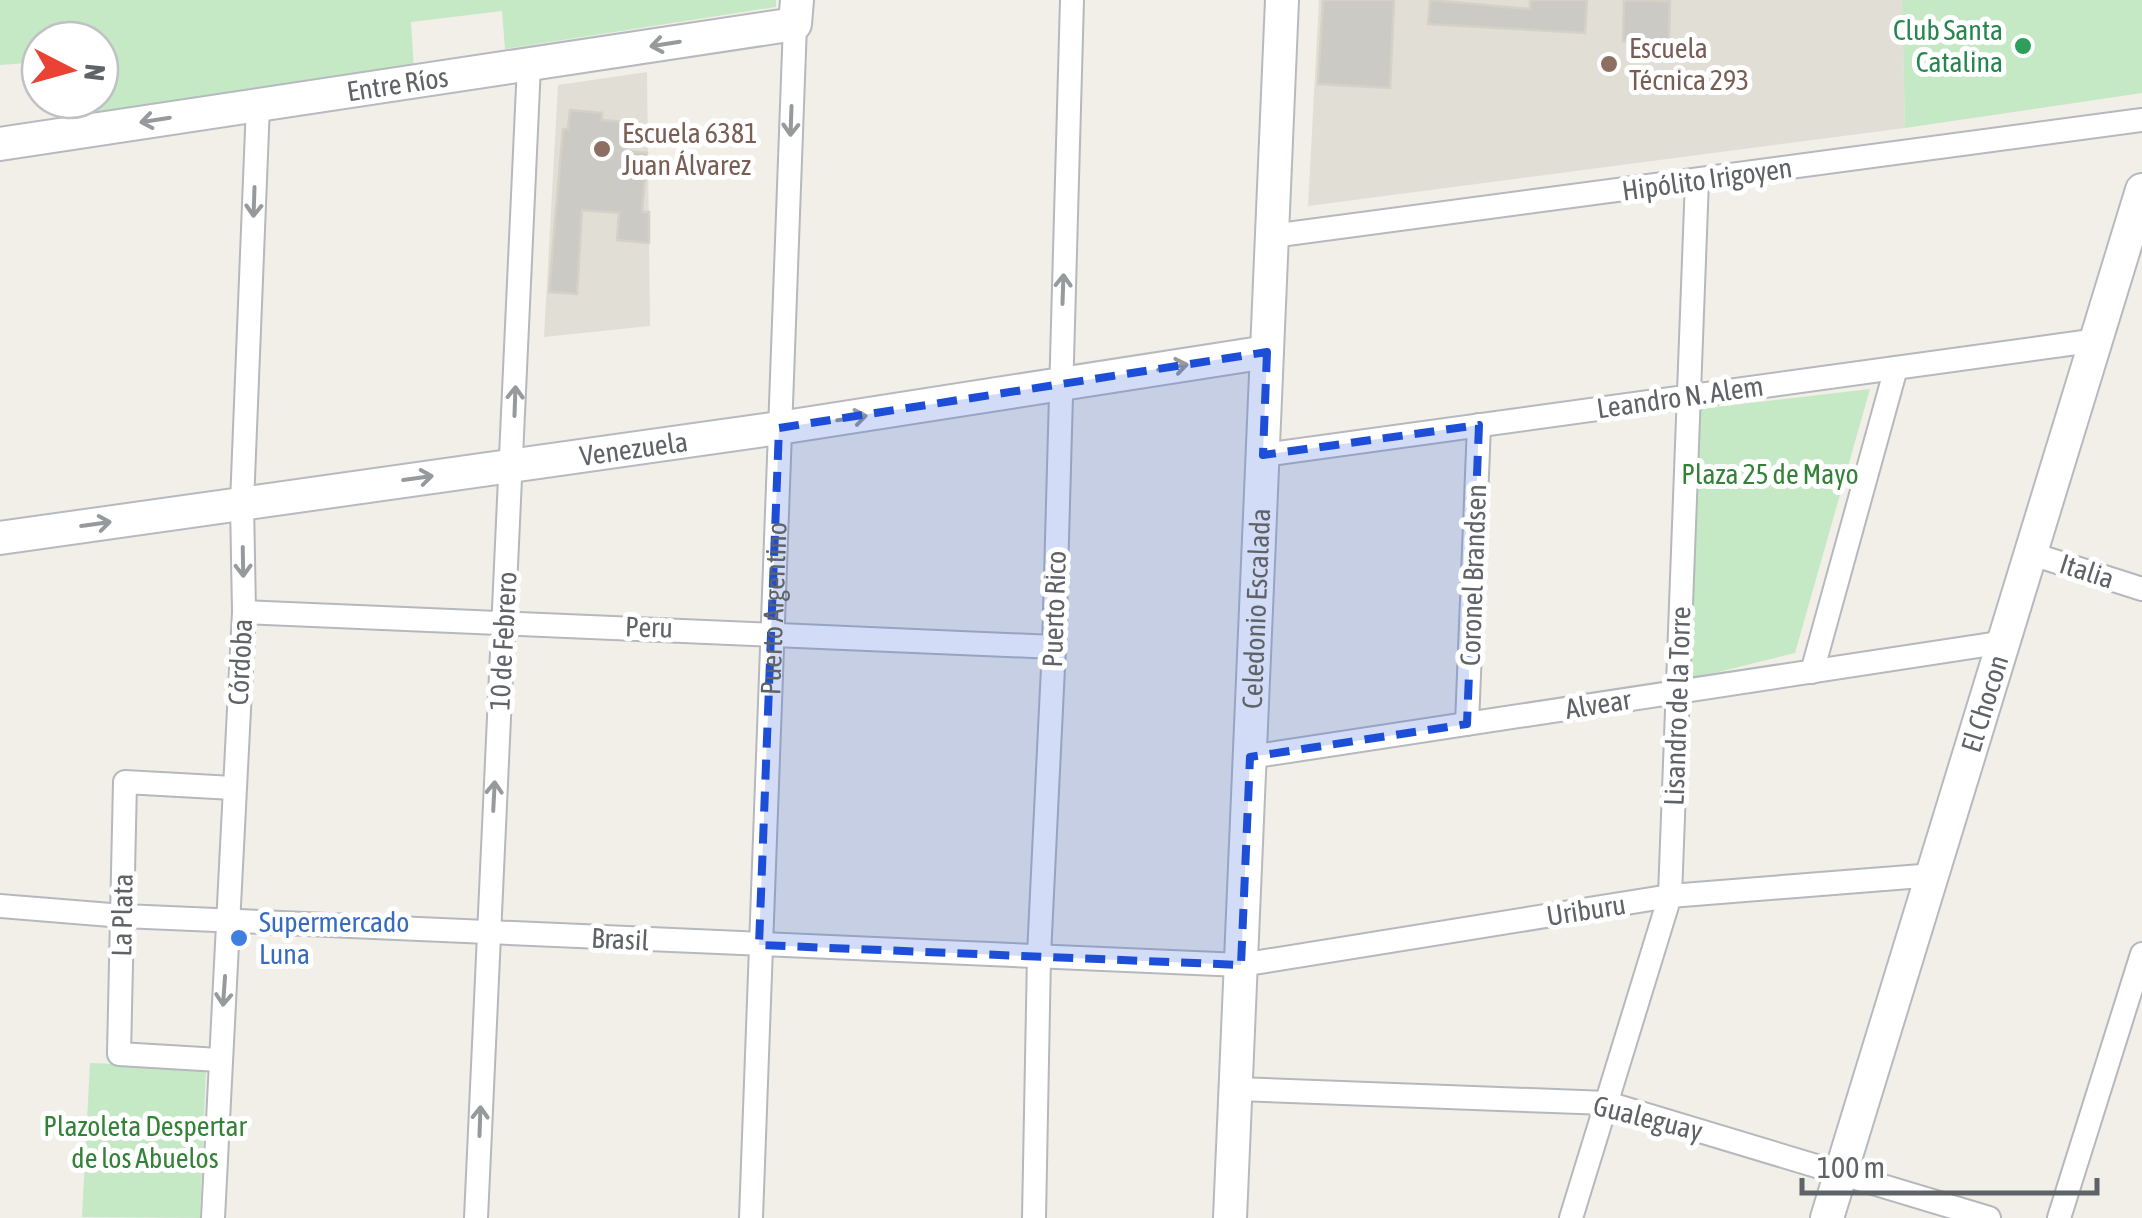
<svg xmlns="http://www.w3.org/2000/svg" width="2142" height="1218" font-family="'Asap Condensed',sans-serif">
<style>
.education{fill:#e1ded6}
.green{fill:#c5e8c5}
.building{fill:#cccac5;stroke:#d6d1c6;stroke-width:2.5}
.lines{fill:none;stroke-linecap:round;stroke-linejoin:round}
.street-casing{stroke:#b5b8bc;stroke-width:26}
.secondary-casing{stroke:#b6babf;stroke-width:36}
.street{stroke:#fff;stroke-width:22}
.secondary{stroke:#fff;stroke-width:32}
.oneway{stroke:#979a9d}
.marked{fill:#1d4ed8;fill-opacity:0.2;stroke:#1d4ed8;stroke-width:8;stroke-dasharray:20 12;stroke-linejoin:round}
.leisure-dot{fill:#2e9e5b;stroke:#fff;stroke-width:4}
.education-dot{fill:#8d6e63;stroke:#fff;stroke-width:4}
.shop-dot{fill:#3f7fe0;stroke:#fff;stroke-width:4}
.labels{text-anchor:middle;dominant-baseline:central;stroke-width:10;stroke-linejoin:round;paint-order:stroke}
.leisure-label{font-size:28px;fill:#27864d;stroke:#fff;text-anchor:end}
.education-label{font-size:28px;fill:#785e54;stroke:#fff;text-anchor:start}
.street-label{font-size:28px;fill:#5f6368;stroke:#fff}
.park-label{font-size:28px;fill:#348238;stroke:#fff}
.shop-label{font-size:28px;fill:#366cbe;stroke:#fff;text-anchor:start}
</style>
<rect width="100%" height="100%" fill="#f1efe8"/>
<g class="education">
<polygon points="1319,0 1902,0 1905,128 1308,206"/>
<polygon points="647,72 650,326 544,337 558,85"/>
</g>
<g class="green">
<polygon points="0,0 776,0 776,7 505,49 502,11 411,22 414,71 89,116 86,100 100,100 100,40 40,40 40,62 0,65"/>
<polygon points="1902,0 2142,0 2142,93 1905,128"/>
<polygon points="1870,389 1795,653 1690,679 1699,409"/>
<polygon points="90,1063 206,1068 200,1218 82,1217"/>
</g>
<g class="building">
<polygon points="1323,0 1394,0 1390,88 1318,84"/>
<polygon points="1430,0 1530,9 1530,0 1587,0 1585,33 1428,24"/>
<polygon points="1624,0 1670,1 1669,42 1623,41"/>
<polygon points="570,110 602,113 602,120 627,122 625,151 647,153 642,212 649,212 649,243 617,240 619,213 582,210 577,294 549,292 563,129 568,129"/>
</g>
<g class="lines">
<g class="street-casing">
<g id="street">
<polyline points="1272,236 2142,120"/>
<polyline points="1263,455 2098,340"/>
<polyline points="2032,554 2142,589"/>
<polyline points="244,612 1054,647"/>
<polyline points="1812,672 1896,368"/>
<polyline points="1467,724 1479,425"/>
<polyline points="1250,757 2005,642"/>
<polyline points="0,906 123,916 1241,965 1670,896 1934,875"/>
<polyline points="219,1060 119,1054 125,782 233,788"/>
<polyline points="1236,1089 1607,1103 1989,1218"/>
<polyline points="213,1218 244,612 242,503 258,105"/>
<polyline points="476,1218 529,65"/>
<path id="s1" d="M751,1218l44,-1194"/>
<polyline points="1034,1218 1039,955 1054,647 1072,0"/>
<polyline points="1571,1218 1670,896 1697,180"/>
<polyline points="2059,1218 2142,954"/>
</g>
</g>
<g class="secondary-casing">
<g id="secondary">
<path id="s2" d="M0,144l795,-120 2,-24"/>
<path id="s3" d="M0,538l779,-110 488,-76"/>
<path id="s4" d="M1230,1218l52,-1218"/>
<path id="s5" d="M1827,1218l315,-1028"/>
</g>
</g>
<use href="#street" class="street"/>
<use href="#secondary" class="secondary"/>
</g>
<defs><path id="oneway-shaft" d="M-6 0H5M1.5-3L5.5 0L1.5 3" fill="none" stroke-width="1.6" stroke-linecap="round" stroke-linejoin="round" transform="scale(2.5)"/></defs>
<g class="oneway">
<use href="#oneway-shaft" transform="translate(665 44) rotate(171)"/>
<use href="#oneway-shaft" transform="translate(155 120) rotate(171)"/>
<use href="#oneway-shaft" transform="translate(791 121) rotate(92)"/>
<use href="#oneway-shaft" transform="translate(254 202) rotate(92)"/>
<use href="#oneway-shaft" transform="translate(1063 289) rotate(-88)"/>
<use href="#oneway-shaft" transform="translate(1173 367) rotate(-10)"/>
<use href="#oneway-shaft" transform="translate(515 401) rotate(-88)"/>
<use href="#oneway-shaft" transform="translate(852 418) rotate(-9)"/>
<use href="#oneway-shaft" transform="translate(418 478) rotate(-8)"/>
<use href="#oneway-shaft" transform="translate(96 524) rotate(-8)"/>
<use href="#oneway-shaft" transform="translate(243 562) rotate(89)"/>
<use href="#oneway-shaft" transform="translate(494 796) rotate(-87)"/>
<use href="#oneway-shaft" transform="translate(224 991) rotate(94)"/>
<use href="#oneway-shaft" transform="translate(480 1121) rotate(-88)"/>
</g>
<path class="marked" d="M1267,352l-4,103 216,-30 -12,299 -217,33 -9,208 -482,-20 20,-517z"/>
<circle class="leisure-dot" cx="2023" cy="46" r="10"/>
<g class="education-dot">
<circle cx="1609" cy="64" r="10"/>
<circle cx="602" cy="149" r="10"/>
</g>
<circle class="shop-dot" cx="239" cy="938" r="10"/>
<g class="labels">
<g class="leisure-label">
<text x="2003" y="30">Club Santa<tspan x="2003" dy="32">Catalina</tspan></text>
</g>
<g class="education-label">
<text x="1629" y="48">Escuela<tspan x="1629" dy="32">Técnica 293</tspan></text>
<text x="622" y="133">Escuela 6381<tspan x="622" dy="32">Juan Álvarez</tspan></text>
</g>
<g class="street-label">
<text stroke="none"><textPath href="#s2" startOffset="402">Entre Ríos</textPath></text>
<text transform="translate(1707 179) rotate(-8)">Hipólito Irigoyen</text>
<text transform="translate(1680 397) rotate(-8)">Leandro N. Alem</text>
<text stroke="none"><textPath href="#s3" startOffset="640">Venezuela</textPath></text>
<text transform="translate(2087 571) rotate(18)">Italia</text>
<text transform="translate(1473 575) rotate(-88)">Coronel Brandsen</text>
<text stroke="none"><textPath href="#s1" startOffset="610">Puerto Argentino</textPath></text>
<text transform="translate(1054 609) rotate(-88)">Puerto Rico</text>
<text stroke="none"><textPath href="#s4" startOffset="610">Celedonio Escalada</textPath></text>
<text transform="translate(649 627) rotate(2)">Peru</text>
<text transform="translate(503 641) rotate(-87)">10 de Febrero</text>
<text transform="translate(240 662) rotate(-87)">Córdoba</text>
<text transform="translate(1598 704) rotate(-9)">Alvear</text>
<text stroke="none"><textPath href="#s5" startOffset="538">El Chocon</textPath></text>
<text transform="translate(1677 706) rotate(-88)">Lisandro de la Torre</text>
<text transform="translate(1586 910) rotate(-9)">Uriburu</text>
<text transform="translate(122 915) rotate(-89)">La Plata</text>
<text transform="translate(620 939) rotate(3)">Brasil</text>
<text transform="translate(1648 1118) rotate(14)">Gualeguay</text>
</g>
<g class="park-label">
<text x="1770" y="474">Plaza 25 de Mayo</text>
<text x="145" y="1126">Plazoleta Despertar<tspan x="145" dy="32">de los Abuelos</tspan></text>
</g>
<g class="shop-label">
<text x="259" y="922">Supermercado<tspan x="259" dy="32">Luna</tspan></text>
</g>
</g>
<g transform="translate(70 70) rotate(96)"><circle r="48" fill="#ffffff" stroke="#bfc1c3" stroke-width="2.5"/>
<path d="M0-8L18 38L0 25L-18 38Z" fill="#ea4335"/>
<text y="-15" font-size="28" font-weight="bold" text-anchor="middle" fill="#5f6368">N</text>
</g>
<path d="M1802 1178v15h295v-15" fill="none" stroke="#5f6368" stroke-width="5"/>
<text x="1817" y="1178" font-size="30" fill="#5f6368" stroke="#ffffff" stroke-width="8" paint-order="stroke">100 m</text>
</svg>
